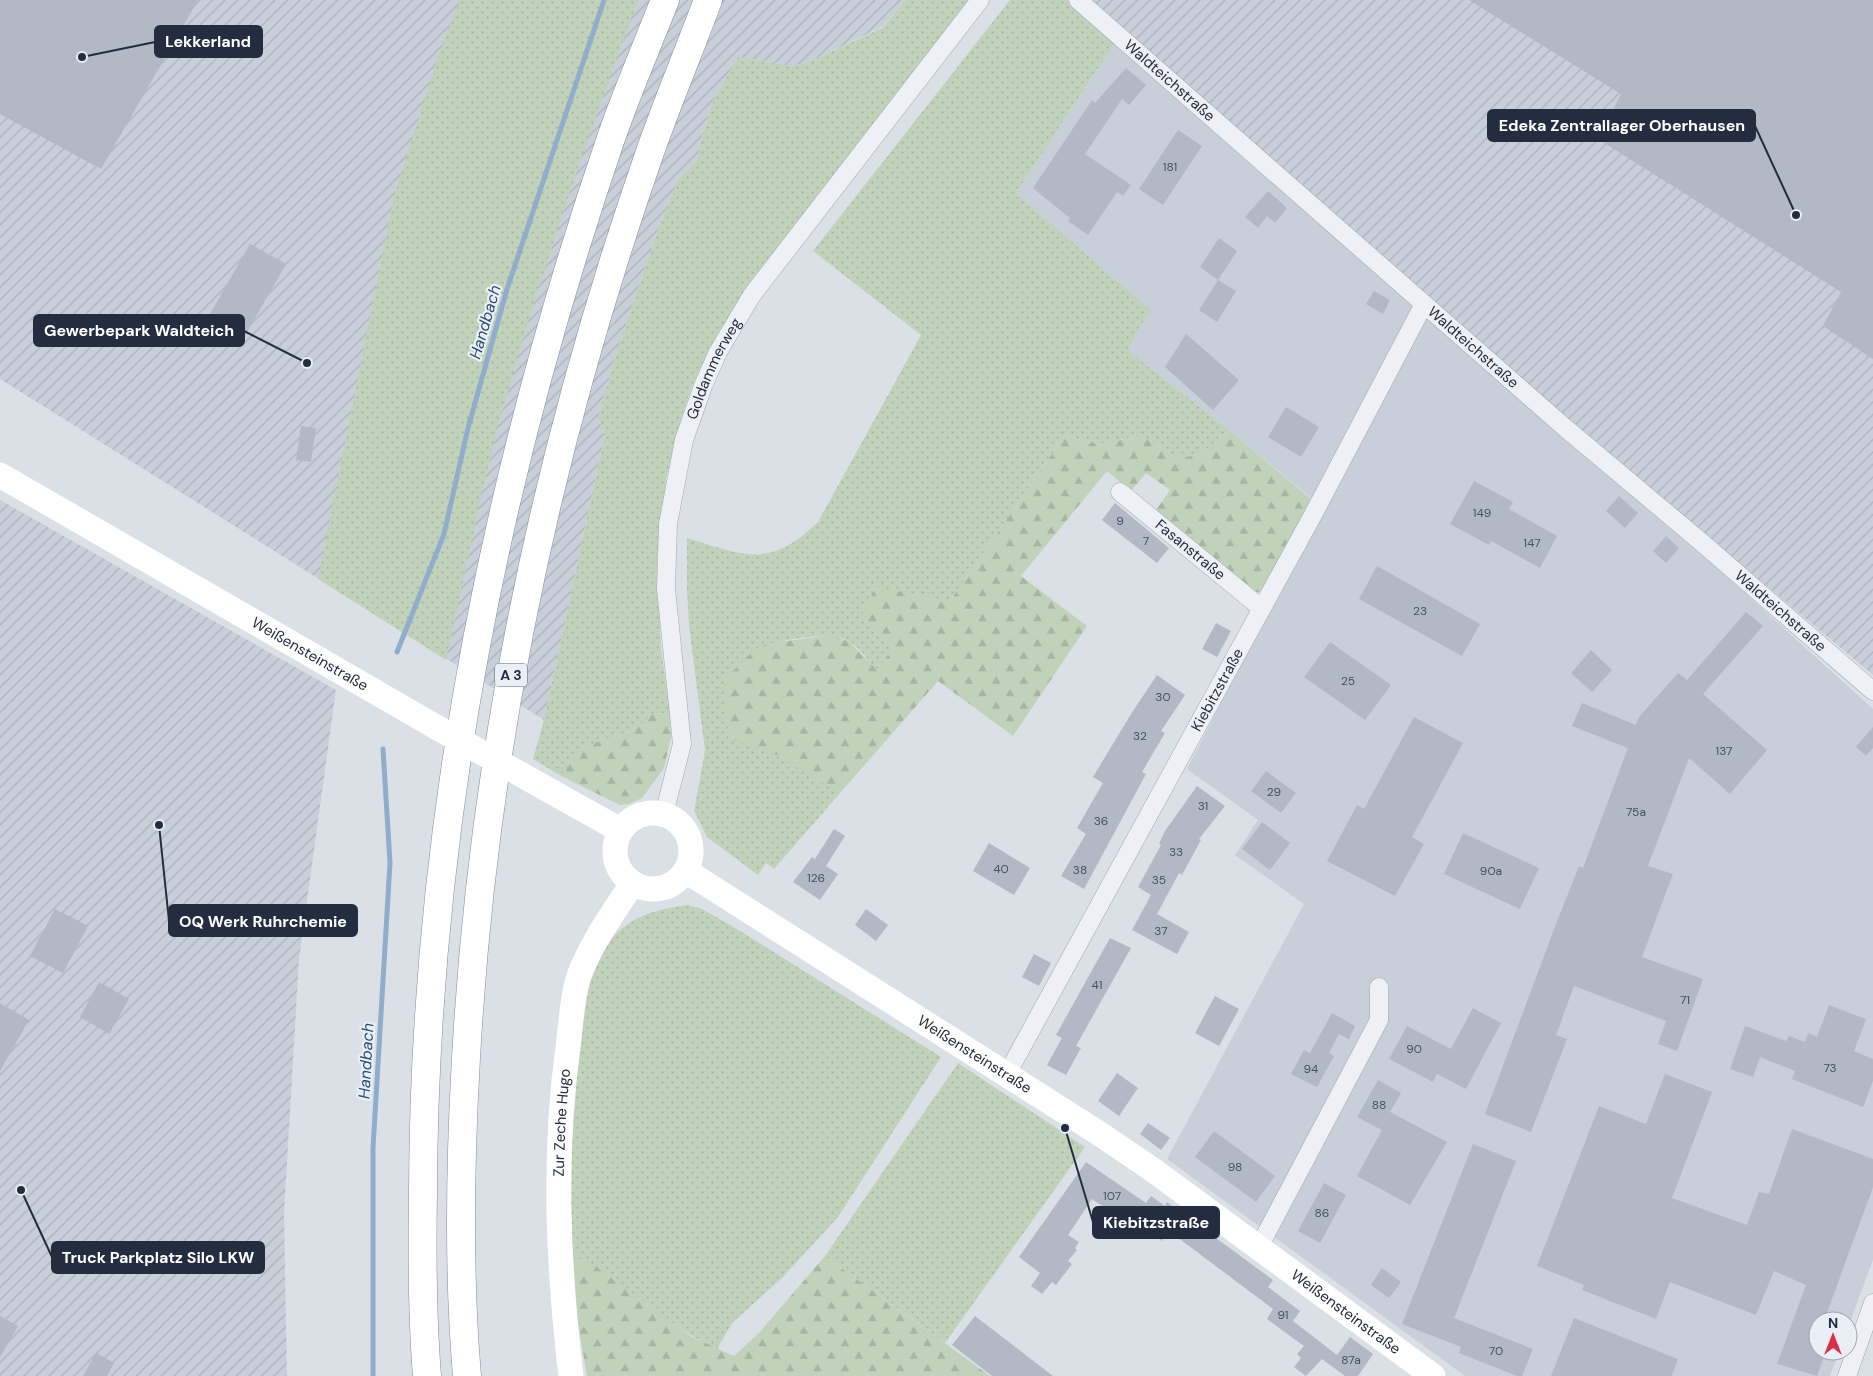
<svg xmlns="http://www.w3.org/2000/svg" width="1873" height="1376" font-family="'DM Sans',sans-serif">
<style>
.built{fill:#c9cfd9}
.industrial{fill:url(#industrial-furrows)}
.grass{fill:url(#grass-dots)}
.forest{fill:url(#forest-firs)}
.lines{fill:none;stroke-linecap:round;stroke-linejoin:round}
.stream{stroke:#91adcc;stroke-width:5}
.building{fill:#b2b9c4}
.street-casing{stroke:#a0a7b1;stroke-width:19}
.highway-casing{stroke:#818d9f;stroke-width:29}
.street{stroke:#eef0f5;stroke-width:18}
.secondary{stroke:#fff;stroke-width:25}
.highway{stroke:#fff;stroke-width:28}
.secondary-bridge{stroke:#fff;stroke-width:25}
.labels{text-anchor:middle;dominant-baseline:central;stroke-width:4.5;stroke-linejoin:round;paint-order:stroke}
.number-label{font-size:12px;fill:#475060}
.shield{fill:#eaeff5;stroke:#5f6776;stroke-width:1}
.shield-label{font-size:14px;font-weight:bold;fill:#232d3f}
.street-label{font-size:15px;fill:#232d3f;stroke:#eaeff5}
.water-label{font-size:16px;font-style:italic;fill:#2a4c76;stroke:#eaeff5}
.leader{fill:none;stroke:#232d3f;stroke-width:2}
.callout-dot{fill:#232d3f;stroke:#eaeff5;stroke-width:2}
.callout{fill:#232d3f;stroke:#232d3f;stroke-width:2}
.callout-label{font-size:16px;text-anchor:middle;font-weight:bold;fill:#fff}
</style>
<defs>
<pattern id="industrial-furrows" width="10" height="10" patternUnits="userSpaceOnUse" patternTransform="scale(1.25)"><rect width="10" height="10" fill="#c9cfd9"/><path d="M-1 1l2-2M0 10L10 0M9 11l2-2" fill="none" stroke="#acb2bb"/></pattern>
<pattern id="grass-dots" width="8" height="8" patternUnits="userSpaceOnUse" patternTransform="scale(1.25)"><rect width="8" height="8" fill="#c1d2bb"/><path d="M2 2h.1M6 6h.1" fill="none" stroke="#a6b5a2" stroke-width="1.8" stroke-linecap="round"/></pattern>
<pattern id="forest-firs" width="22" height="20" patternUnits="userSpaceOnUse" patternTransform="scale(1.25)"><rect width="22" height="20" fill="#c1d2bb"/><path d="M5 1l3.5 6h-7zM16 11l3.5 6h-7z" fill="#a6b5a2"/></pattern>
</defs>
<rect width="100%" height="100%" fill="#dbe0e7"/>
<polygon class="built" points="1116,41 1683,537 1873,709 1873,1260 1848,1328 1848,1321 1818,1321 1818,1351 1839,1351 1830,1376 1465,1376 1167,1159 1304,904 1235,855 1258,820 1187,769 1322,507 1229,430 1126,350 1016,193"/>
<g class="industrial">
<polygon points="0,0 906,0 882,27 809,62 792,66 738,57 714,99 702,136 698,158 678,180 660,224 618,348 598,418 605,434 544,720 0,379"/>
<polygon points="1067,0 1873,0 1873,675 1712,540 1683,537"/>
<polygon points="0,500 336,690 299,959 284,1214 287,1376 0,1376"/>
</g>
<g class="grass">
<path d="M461,0h177c-53,144 -102,286 -142,435 -19,74 -33,150 -50,225l-128,-81 77,-387 51,-159z"/>
<polygon points="906,0 969,0 750,282 721,329 692,386 682,416 666,479 657,558 661,649 670,712 650,715 640,726 625,733 583,747 561,776 533,759 544,720 605,434 598,418 618,348 660,224 678,180 698,158 702,136 714,99 738,57 792,66 809,62 882,28"/>
<path d="M1010,0h57l49,41 -100,152 134,117 -23,40 102,80c-16,15 -40,38 -63,22 -12,-8 -14,-13 -30,-15 -7,-1 -15,4 -22,5 -19,4 -32,0 -48,-8l-116,167 -75,32 19,15 -18,23c-7,-10 -16,-23 -26,-29 -21,-13 -73,-1 -95,7l13,102 15,6 58,35 -67,77 -8,-6 -8,12 -51,-38 -13,-26 11,-60 -16,-126 -2,-34v-53c59,18 82,31 131,-16l103,-187 -108,-84z"/>
<path d="M688,905l14,4 30,17 209,131 -103,160 -55,60 -51,46 -15,26c-53,-24 -94,-68 -145,-96 -4,-74 -1,-147 9,-220 4,-29 6,-64 25,-88 23,-29 47,-35 82,-40z"/>
<polygon points="958,1063 1085,1147 945,1343 825,1256"/>
</g>
<g class="forest">
<path d="M1229,430l82,69 -47,91 -11,4 -7,-3 -90,-81 14,-20 -24,-17 -15,18 -24,-20 -86,105 66,50 -74,110 -75,-55 -97,111 -34,-18 -24,-17 -55,-19 -3,-59 30,-30 16,-6 61,-8 18,7 27,28 16,-22 -18,-15 -13,-19 14,-27 74,14 116,-167c16,8 29,12 48,8 7,-1 15,-6 22,-5 16,2 18,7 30,15 23,16 47,-7 63,-22z"/>
<polygon points="670,712 671,737 664,768 642,798 629,804 620,805 561,776 582,747 625,733 639,726 650,715"/>
<polygon points="572,1253 591,1263 692,1337 734,1356 759,1333 825,1256 990,1376 587,1376 575,1306"/>
</g>
<g class="lines">
<g class="stream">
<polyline points="397,652 444,534 468,428 507,289 604,0"/>
<polyline points="373,1376 373,1148 390,863 383,749"/>
</g>
</g>
<g class="building">
<polygon points="0,0 198,0 101,169 0,114"/>
<polygon points="1469,0 1873,0 1873,359 1823,326 1841,292 1598,139 1621,94"/>
<polygon points="1126,68 1146,85 1129,105 1122,99 1085,154 1131,185 1123,196 1117,192 1088,235 1068,221 1070,218 1033,188 1092,100 1095,103"/>
<polygon points="1178,130 1202,146 1163,205 1139,189"/>
<polygon points="1268,191 1287,208 1275,223 1267,216 1258,228 1245,217"/>
<polygon points="1219,238 1237,251 1218,280 1236,291 1217,322 1199,310 1218,280 1200,267"/>
<polygon points="250,244 286,264 242,341 206,321"/>
<polygon points="1374,291 1390,300 1383,314 1366,304"/>
<polygon points="1186,334 1239,380 1213,410 1165,367"/>
<polygon points="1286,407 1319,427 1301,457 1268,437"/>
<polygon points="301,426 316,428 311,462 296,460"/>
<polygon points="1474,481 1513,502 1509,509 1557,536 1540,568 1491,541 1489,545 1450,524"/>
<polygon points="1619,496 1638,513 1625,528 1606,511"/>
<polygon points="1115,503 1169,548 1157,563 1102,520"/>
<polygon points="1666,536 1679,548 1666,563 1653,551"/>
<polygon points="1377,566 1480,624 1462,656 1359,599"/>
<polygon points="1746,612 1763,626 1703,694 1767,750 1730,794 1689,758 1648,866 1673,874 1642,957 1703,979 1677,1051 1658,1044 1666,1021 1574,986 1556,1035 1567,1039 1531,1132 1485,1114 1556,924 1579,866 1583,868 1628,748 1572,726 1582,703 1636,725 1639,717 1678,673 1687,680"/>
<polygon points="1216,623 1231,631 1217,657 1202,649"/>
<polygon points="1330,642 1391,685 1365,720 1304,677"/>
<polygon points="1591,650 1612,670 1592,692 1571,673"/>
<polygon points="1157,675 1185,695 1161,731 1165,733 1142,772 1146,774 1084,889 1061,876 1086,834 1077,828 1103,783 1093,777 1131,714"/>
<polygon points="1414,717 1463,743 1412,837 1424,844 1395,896 1327,861 1357,805 1364,809"/>
<polygon points="1873,727 1873,748 1866,756 1856,747"/>
<polygon points="1266,771 1296,793 1281,813 1251,791"/>
<polygon points="1197,786 1225,806 1199,839 1201,840 1182,875 1179,873 1157,914 1189,932 1177,954 1132,930 1151,895 1138,887 1161,845 1159,844 1165,831"/>
<polygon points="1262,822 1290,843 1270,870 1242,849"/>
<polygon points="834,829 845,836 826,866 838,874 820,900 793,882 812,857 815,859"/>
<polygon points="1463,833 1539,868 1520,909 1444,874"/>
<polygon points="989,843 1030,868 1014,895 973,871"/>
<polygon points="55,909 88,926 63,973 30,956"/>
<polygon points="866,909 888,925 876,941 855,925"/>
<polygon points="1110,938 1131,948 1076,1046 1081,1048 1066,1075 1047,1065 1062,1038 1056,1035"/>
<polygon points="1034,954 1051,963 1039,986 1022,977"/>
<polygon points="99,982 129,999 109,1034 80,1017"/>
<polygon points="1215,996 1239,1009 1219,1046 1195,1033"/>
<polygon points="0,1003 29,1020 0,1071"/>
<polygon points="1829,1005 1866,1019 1854,1051 1873,1059 1873,1081 1863,1107 1792,1079 1795,1071 1760,1057 1753,1077 1730,1069 1745,1026 1786,1041 1789,1036 1805,1042 1808,1033 1817,1037"/>
<polygon points="1473,1008 1501,1023 1466,1089 1437,1074 1433,1082 1389,1059 1407,1026 1451,1049"/>
<polygon points="1332,1013 1355,1026 1349,1039 1339,1034 1329,1053 1334,1056 1317,1087 1291,1074 1304,1050 1310,1053"/>
<polygon points="1117,1073 1138,1088 1119,1116 1098,1101"/>
<polygon points="1665,1074 1712,1092 1672,1198 1747,1225 1759,1192 1769,1194 1792,1129 1873,1159 1873,1187 1824,1321 1818,1321 1818,1351 1826,1351 1817,1376 1777,1364 1806,1285 1774,1271 1756,1315 1670,1282 1656,1319 1582,1290 1584,1285 1537,1266 1599,1106 1646,1124"/>
<polygon points="1378,1080 1401,1093 1390,1112 1447,1142 1410,1205 1357,1176 1382,1130 1357,1117"/>
<polygon points="1148,1123 1170,1138 1161,1150 1140,1134"/>
<polygon points="1214,1131 1275,1176 1256,1202 1195,1157"/>
<polygon points="1473,1144 1516,1161 1454,1318 1533,1349 1522,1376 1517,1376 1459,1353 1461,1347 1402,1324"/>
<polygon points="1086,1162 1146,1203 1151,1196 1165,1206 1167,1202 1273,1280 1268,1287 1300,1311 1293,1321 1337,1355 1350,1337 1373,1354 1358,1376 1345,1376 1322,1359 1306,1376 1294,1367 1301,1358 1297,1354 1304,1346 1267,1319 1273,1309 1169,1231 1162,1241 1147,1230 1144,1234 1092,1199 1068,1235 1079,1242 1075,1248 1077,1250 1068,1261 1072,1264 1056,1285 1052,1282 1042,1294 1031,1286 1040,1273 1019,1257"/>
<polygon points="1324,1183 1346,1195 1320,1243 1298,1231"/>
<polygon points="1382,1268 1401,1282 1389,1298 1371,1285"/>
<polygon points="0,1316 18,1326 0,1357"/>
<polygon points="975,1316 1053,1376 992,1376 952,1345"/>
<polygon points="1574,1318 1678,1359 1672,1376 1551,1376"/>
<polygon points="96,1353 114,1363 107,1376 83,1376"/>
</g>
<g class="lines">
<g class="street-casing">
<g id="street">
<path id="s1" d="M1078,0l485,426 137,115 173,150"/>
<path id="s2" d="M1120,492l140,115"/>
<path id="s3" d="M664,814l18,-70 -16,-155 2,-65 16,-84 19,-54 15,-34 34,-57 228,-295"/>
<path id="s4" d="M1007,1074l307,-561 110,-209"/>
<polyline points="1259,1247 1379,1020 1379,987"/>
<polyline points="1847,1376 1873,1303"/>
</g>
</g>
<g class="highway-casing">
<g id="highway">
<path d="M427,1376c-5,-61 -5,-123 -4,-184 1,-359 72,-715 188,-1054 16,-46 36,-92 54,-138"/>
<path d="M467,1376c-9,-105 -7,-213 -1,-318 17,-309 82,-614 184,-906 18,-51 39,-101 58,-152"/>
</g>
</g>
<use href="#street" class="street"/>
<g class="secondary">
<path id="s5" d="M0,475l436,252"/>
<polyline points="520,774 620,830"/>
<circle cx="653" cy="851" r="38"/>
<path id="s6" d="M686,871l414,263 53,36 280,206"/>
<path id="s7" d="M571,1376c-13,-110 -18,-219 -3,-329 3,-23 4,-50 11,-71 12,-33 34,-63 53,-92"/>
</g>
<use href="#highway" class="highway"/>
<polyline class="secondary-bridge" points="436,727 520,774"/>
</g>
<g class="labels">
<g class="number-label">
<text x="1170" y="167">181</text>
<text x="1482" y="513">149</text>
<text x="1120" y="521">9</text>
<text x="1146" y="541">7</text>
<text x="1532" y="543">147</text>
<text x="1420" y="611">23</text>
<text x="1348" y="681">25</text>
<text x="1163" y="697">30</text>
<text x="1140" y="736">32</text>
<text x="1724" y="751">137</text>
<text x="1274" y="792">29</text>
<text x="1203" y="806">31</text>
<text x="1636" y="812">75a</text>
<text x="1101" y="821">36</text>
<text x="1176" y="852">33</text>
<text x="1001" y="869">40</text>
<text x="1080" y="870">38</text>
<text x="1491" y="871">90a</text>
<text x="816" y="878">126</text>
<text x="1159" y="880">35</text>
<text x="1161" y="931">37</text>
<text x="1097" y="985">41</text>
<text x="1685" y="1000">71</text>
<text x="1414" y="1049">90</text>
<text x="1830" y="1068">73</text>
<text x="1311" y="1069">94</text>
<text x="1379" y="1105">88</text>
<text x="1235" y="1167">98</text>
<text x="1112" y="1196">107</text>
<text x="1322" y="1213">86</text>
<text x="1283" y="1315">91</text>
<text x="1496" y="1351">70</text>
<text x="1351" y="1360">87a</text>
</g>
<rect class="shield" x="495" y="663.5" width="32" height="23" rx="4"/>
<g class="shield-label">
<text x="511" y="675">A 3</text>
</g>
<g class="street-label">
<text stroke="none"><textPath href="#s1" startOffset="122">Waldteichstraße</textPath></text>
<text stroke="none"><textPath href="#s1" startOffset="526">Waldteichstraße</textPath></text>
<text stroke="none"><textPath href="#s3" startOffset="456">Goldammerweg</textPath></text>
<text stroke="none"><textPath href="#s2" startOffset="91">Fasanstraße</textPath></text>
<text stroke="none"><textPath href="#s1" startOffset="931">Waldteichstraße</textPath></text>
<text stroke="none"><textPath href="#s5" startOffset="358">Weißensteinstraße</textPath></text>
<text stroke="none"><textPath href="#s4" startOffset="438">Kiebitzstraße</textPath></text>
<text stroke="none"><textPath href="#s6" startOffset="342">Weißensteinstraße</textPath></text>
<text stroke="none"><textPath href="#s7" startOffset="254">Zur Zeche Hugo</textPath></text>
<text stroke="none"><textPath href="#s6" startOffset="794">Weißensteinstraße</textPath></text>
</g>
<g class="water-label">
<text transform="translate(485 322) rotate(-74)">Handbach</text>
<text transform="translate(366 1061) rotate(-87)">Handbach</text>
</g>
</g>
<path class="leader" d="M82 57L155 42M1796 215L1755 126M307 363L244 331M159 825L169 921M1065 1128L1093 1222M21 1190L52 1257"/>
<g class="callout-dot">
<circle cx="82" cy="57" r="5"/>
<circle cx="1796" cy="215" r="5"/>
<circle cx="307" cy="363" r="5"/>
<circle cx="159" cy="825" r="5"/>
<circle cx="1065" cy="1128" r="5"/>
<circle cx="21" cy="1190" r="5"/>
</g>
<g class="callout">
<rect x="155" y="26" width="107" height="31" rx="5"/>
<rect x="1488" y="110" width="267" height="31" rx="5"/>
<rect x="34" y="315" width="210" height="31" rx="5"/>
<rect x="169" y="905" width="188" height="31" rx="5"/>
<rect x="1093" y="1207" width="126" height="31" rx="5"/>
<rect x="52" y="1242" width="212" height="31" rx="5"/>
</g>
<g class="callout-label">
<text x="208" y="47">Lekkerland</text>
<text x="1622" y="131">Edeka Zentrallager Oberhausen</text>
<text x="139" y="336">Gewerbepark Waldteich</text>
<text x="263" y="927">OQ Werk Ruhrchemie</text>
<text x="1156" y="1228">Kiebitzstraße</text>
<text x="158" y="1263">Truck Parkplatz Silo LKW</text>
</g>
<g transform="translate(1833 1336)"><circle r="24" fill="#eaeff5" stroke="#9aa1ac"/>
<path d="M0-4L9 19L0 12L-9 19Z" fill="#dc3049"/>
<text y="-8" font-size="14" font-weight="bold" text-anchor="middle" fill="#232d3f">N</text>
</g>
</svg>
